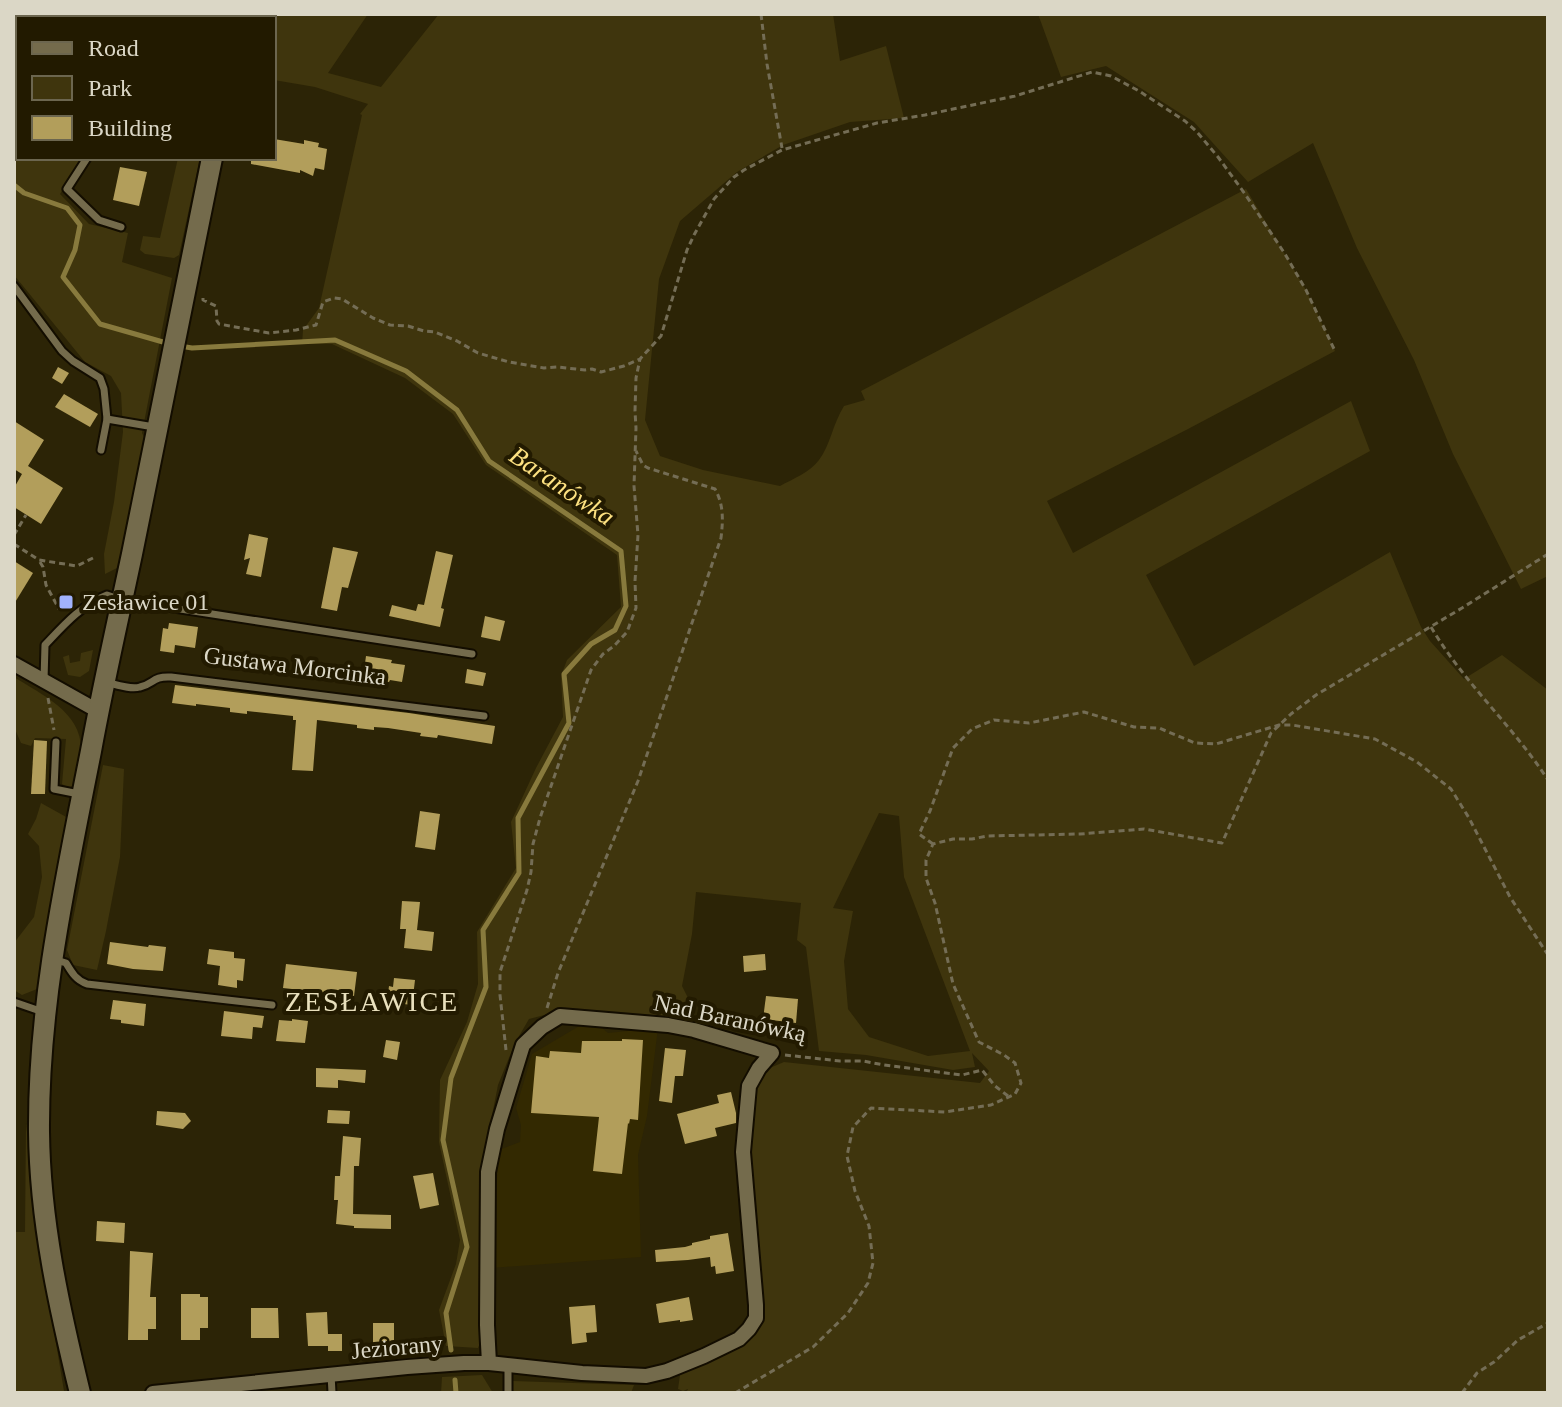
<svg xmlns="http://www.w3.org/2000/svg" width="1562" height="1407" font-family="'Times New Roman',serif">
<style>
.built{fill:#332901}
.green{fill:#3f350d;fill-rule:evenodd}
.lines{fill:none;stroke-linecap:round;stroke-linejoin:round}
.stream{stroke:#887a3d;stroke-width:5}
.building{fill:#b29e5b}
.lane-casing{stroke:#130d00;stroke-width:11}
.street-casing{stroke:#130d00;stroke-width:18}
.secondary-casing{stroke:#130d00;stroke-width:24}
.path{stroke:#746d55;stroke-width:3;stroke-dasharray:6 4;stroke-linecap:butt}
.lane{stroke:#746b4c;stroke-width:7}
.street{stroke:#746b4c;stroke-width:14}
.secondary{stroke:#746b4c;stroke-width:20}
.poi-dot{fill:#a1b2fd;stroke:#221a00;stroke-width:3}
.labels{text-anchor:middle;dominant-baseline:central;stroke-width:8;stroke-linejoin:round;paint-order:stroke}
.poi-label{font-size:24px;fill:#dbd7c6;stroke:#221a00;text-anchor:start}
.street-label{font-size:24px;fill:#dbd7c6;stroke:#221a00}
.water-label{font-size:26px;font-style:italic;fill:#fde180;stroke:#221a00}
.quarter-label{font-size:28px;letter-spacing:2px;fill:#e9e0bd;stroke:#221a00}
</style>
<rect width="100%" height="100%" fill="#2c2406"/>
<polygon class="built" points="581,1025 602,1028 608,1033 658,1028 647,1116 638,1155 641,1257 491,1268 499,1150 520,1142 521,1125 516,1108 532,1054"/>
<g class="green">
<path d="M255,14h113l-40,59 53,14 58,-73h394l7,47 46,-15 18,72 -54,4 -67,23 -46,27 -57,49 -21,58 -14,141 15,36 43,14 77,16c13,-7 30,-14 39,-26 11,-14 14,-37 25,-54l21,-6 -4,-9 385,-202 60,101 29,61 -147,78 -141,72 26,52 278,-152 19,50 -224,124 48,91 196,-114 31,75 9,14 34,38 38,-24 46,35v703h-862l2,-4 -5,2 -5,-2 2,-14 73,-40 8,-14 -14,-167 6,-59 7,-23 24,-10 196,21 9,-12 -17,-18 3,14 -22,3 -87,-15 -47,-4 -13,-104 -9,-7 4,-37 -105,-11 -4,42 -10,52 13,26v12l-96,-13h-39l-31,8 -14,24 -17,42 -17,86 -1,143 2,24 -4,10 -32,-2 -7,-36 17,-46 4,-24 -21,-98 1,-62 27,-58 11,-38 -1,-52 39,-64 -5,-46 25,-54 27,-51 -2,-41 6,-16 54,-53 -4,-52 -131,-90 -33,-51 -48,-36 -73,-34h-30l1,-14 16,-22 43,-193 -2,-1 8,-10 -53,-17 -41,-7v-62h-20zM879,813l20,3 5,61 66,174 -42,5 -59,-19 -21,-28 -4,-48 9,-50 -20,-3z"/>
<polygon points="1038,14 1548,14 1548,576 1521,589 1453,454 1414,360 1357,248 1313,143 1248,182 1194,122 1106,66 1061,77"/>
<polygon points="14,139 18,140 18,158 82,158 60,194 89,224 128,233 122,262 172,278 142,433 148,445 121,566 105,574 104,554 114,502 123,432 121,393 111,376 85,362 14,275"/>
<polygon points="178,158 200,158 179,255 174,258 145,254 140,250 143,236 160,238"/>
<polygon points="93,650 89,671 80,677 68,675 63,657 69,655 70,663 80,661 81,653"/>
<path d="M14,677c28,18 70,36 67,76 0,10 -4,21 -5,31l-7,4 -7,-4 4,-45 -31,-1 -4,8 -10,-3 -7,-16z"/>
<polygon points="103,765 124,769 120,857 106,931 97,970 73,965 67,950"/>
<polygon points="41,803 68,818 37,989 22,995 14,990 14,943 34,917 42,877 39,846 28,834 36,819"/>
<polygon points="26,1123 38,1235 64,1391 59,1393 14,1393 14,1232 25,1232"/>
<polygon points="482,1375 493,1393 441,1393 442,1377"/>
<polygon points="513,1381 634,1385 631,1393 513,1393"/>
</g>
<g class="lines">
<g class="stream">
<polyline points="14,185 24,193 67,208 80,225 75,250 63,277 100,324 170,344"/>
<polyline points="180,346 192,348 335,340 406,371 457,410 489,461 621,551 626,606 615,630 591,644 564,674 569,723 518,818 519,873 483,930 486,987 451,1078 443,1140 467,1247 446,1313 451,1350"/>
<polyline points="455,1380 456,1393"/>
</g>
</g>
<g class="building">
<polygon points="274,139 304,144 304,140 319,143 318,147 327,149 324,170 315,168 313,176 300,170 300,173 251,164 251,158 274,158"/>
<polygon points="120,167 147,172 139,206 113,200"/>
<polygon points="58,367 69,373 62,384 52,378"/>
<polygon points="64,394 98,414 90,427 55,407"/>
<polygon points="14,421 44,440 28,466 63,488 41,524 14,507 14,488 22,474 14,469"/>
<polygon points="249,534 268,538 261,577 246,574 250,558 244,560"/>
<polygon points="333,547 358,552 348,588 342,587 337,611 321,608"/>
<polygon points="436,551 453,555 441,608 444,609 440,627 389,616 392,605 416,611 418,604 424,605"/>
<polygon points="14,561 33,573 14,604"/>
<polygon points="485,616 505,621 500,641 481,637"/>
<polygon points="169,623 198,627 195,648 175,645 174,653 160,651 163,628 168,629"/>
<polygon points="366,656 392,660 391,663 405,665 402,682 390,680 389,682 363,678"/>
<polygon points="467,669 486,673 483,686 465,683"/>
<polygon points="175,685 409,713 495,726 492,744 438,735 437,738 420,736 421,733 388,728 374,727 374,730 357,728 357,725 317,720 313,771 292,770 296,720 293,720 293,716 247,711 247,714 230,712 230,708 196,704 196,706 172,703"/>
<polygon points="34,740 47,741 45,794 31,794"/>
<polygon points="420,811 440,814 435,850 415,847"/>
<polygon points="402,901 420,902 417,930 434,932 432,951 404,948 406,929 400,929"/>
<polygon points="110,942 148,947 149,945 166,947 163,971 133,969 107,964"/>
<polygon points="209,949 234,952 234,958 245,959 243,981 237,980 237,988 218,985 220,966 207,964"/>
<polygon points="765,954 766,970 744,972 743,956"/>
<polygon points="286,964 357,972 354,996 345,995 345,998 336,997 328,996 328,993 283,988"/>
<polygon points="394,978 415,980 412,1005 387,1002 389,986 393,987"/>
<polygon points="766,996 798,999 796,1023 763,1019"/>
<polygon points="113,1000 146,1004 144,1026 121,1023 121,1020 110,1019"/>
<polygon points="224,1011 264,1016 262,1028 253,1027 252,1039 221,1036"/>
<polygon points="292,1019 308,1021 305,1043 276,1041 279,1020 292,1021"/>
<polygon points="622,1039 643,1040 638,1120 630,1119 629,1124 628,1123 622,1174 593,1171 599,1117 531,1113 536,1056 549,1058 550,1051 581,1053 582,1041 622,1041"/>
<polygon points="386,1040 400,1042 397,1060 383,1057"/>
<polygon points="665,1048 686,1050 683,1076 675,1076 672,1103 659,1101"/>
<polygon points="316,1068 366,1070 365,1083 338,1080 338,1088 316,1087"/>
<polygon points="731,1092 736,1113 736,1123 715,1128 717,1136 685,1144 677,1114 719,1103 717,1095"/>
<polygon points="328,1110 350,1111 349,1124 327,1123"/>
<polygon points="157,1111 185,1113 191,1121 183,1129 156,1125"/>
<polygon points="343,1136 361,1138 359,1166 354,1166 353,1214 391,1215 391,1229 354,1228 354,1226 336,1224 338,1200 334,1200 335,1176 340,1176"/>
<polygon points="433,1173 439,1205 420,1209 413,1176"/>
<polygon points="97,1221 125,1223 124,1243 96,1241"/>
<polygon points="728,1233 734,1271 716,1274 715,1266 711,1267 710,1257 688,1260 656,1262 655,1250 685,1247 692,1245 692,1243 710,1239 710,1236"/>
<polygon points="130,1251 153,1253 150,1297 156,1297 156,1329 148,1329 148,1340 128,1340"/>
<polygon points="181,1294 200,1294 200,1297 208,1297 208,1328 200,1328 200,1340 181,1340"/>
<polygon points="689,1297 693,1320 680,1322 680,1320 659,1323 656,1304"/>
<polygon points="595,1305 597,1332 586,1333 587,1342 572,1344 569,1307"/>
<polygon points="251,1308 278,1308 279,1338 251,1338"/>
<polygon points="327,1312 328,1334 342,1334 342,1351 328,1351 328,1346 308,1346 306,1313"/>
<rect x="373" y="1323" width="21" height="23"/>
</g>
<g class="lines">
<g class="lane-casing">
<g id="lane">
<polyline points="87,158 67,189 99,220 121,227"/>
<polyline points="14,286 62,351 73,361 100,378 104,389 107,419 154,427"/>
<polyline points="101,450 107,419"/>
<path d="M44,680l1,-35c18,-19 36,-40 62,-50l15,5 350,54"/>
<path d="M105,682c10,2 25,8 35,5 14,-3 12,-11 31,-10l313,39"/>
<polyline points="56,742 54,789 79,794"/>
<path d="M53,959l13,4c6,10 10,17 21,21l185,21"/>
<polyline points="14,1002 43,1012"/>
<polyline points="508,1365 508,1393"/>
<polyline points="331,1374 332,1393"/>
</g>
</g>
<g class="street-casing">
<g id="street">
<polyline points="80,14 84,18"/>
<polyline points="14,664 98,711"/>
<polyline points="153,1393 407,1367 464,1363 489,1363 582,1373 646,1376 667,1371 704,1356 739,1339 749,1329 756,1318 756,1305 743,1152 749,1086 759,1068 772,1053 694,1030 668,1025 560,1016 542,1027 523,1045 497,1129 488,1172 487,1325 489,1363"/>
</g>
</g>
<g class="secondary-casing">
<g id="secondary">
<polyline points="240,18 241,14"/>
<path d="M80,1393c-21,-86 -40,-172 -41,-261 -1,-130 27,-254 52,-381 12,-66 27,-131 41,-197 27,-132 53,-264 80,-396"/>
</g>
</g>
<g class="path">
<polyline points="761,14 767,64 782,148"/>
<polyline points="203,298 203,300 216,306 217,321 219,324 269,333 296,330 316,325 323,302 334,298 342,299 373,318 390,325 408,326 424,331 435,332 457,341 478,353 509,362 544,368 557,367 585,370 592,369 601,372 624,366 640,359 661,336 687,250 694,235 714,199 734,177 744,170 782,150 877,123 925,115 1015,96 1092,72 1111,76 1139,91 1185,121 1197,132 1218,157 1245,194 1285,254 1306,290 1335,351"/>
<polyline points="14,535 26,515"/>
<polyline points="14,544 39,560 77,566 93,558"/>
<polyline points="40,562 43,567 46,585 59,609"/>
<path d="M1431,627c33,56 82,99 117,153"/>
<polyline points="48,698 54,730"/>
<polyline points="933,844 919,834 930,811 953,748 972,729 994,720 1029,723 1084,712 1134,727 1159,728 1195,743 1216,744 1279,725 1292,725 1375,739 1417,762 1451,789 1469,818 1510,897 1548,955"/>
<path d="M547,1008l11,-35 80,-192 83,-243c2,-17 3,-33 -6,-49l-67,-21 -5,-3 -7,-14"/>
<polyline points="506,1050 500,995 500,972 527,890 531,872 533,844 540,818 591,670 603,654 614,646 627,632 636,608 635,581 638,535 634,486 636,428 635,411 636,378 640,359"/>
<polyline points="785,1055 840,1061 863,1061 884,1065 962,1075 982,1070 995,1086 1008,1096"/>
<polyline points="735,1393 813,1347 848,1313 868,1283 873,1263 869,1226 855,1191 847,1156 853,1127 871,1108 945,1112 991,1105 1015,1094 1021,1083 1015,1063 1004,1055 979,1042 953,984 935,903 926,878 926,860 933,844 953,839 972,839 987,836 1080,834 1144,829 1222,843 1271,733 1291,714 1316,695 1462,608 1548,554"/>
<polyline points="1462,1393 1477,1373 1494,1362 1518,1340 1548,1323"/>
</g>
<use href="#lane" class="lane"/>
<use href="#street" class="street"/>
<use href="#secondary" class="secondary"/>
</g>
<rect class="poi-dot" x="58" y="594" width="16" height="16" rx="4"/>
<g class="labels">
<g class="poi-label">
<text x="82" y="602">Zesławice 01</text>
</g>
<g class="street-label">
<text transform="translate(295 666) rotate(7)">Gustawa Morcinka</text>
<text transform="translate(730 1018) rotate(12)">Nad Baranówką</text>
<text transform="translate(397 1347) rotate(-5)">Jeziorany</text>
</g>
<g class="water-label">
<text transform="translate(562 486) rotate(34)">Baranówka</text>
</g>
<g class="quarter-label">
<text x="372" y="1001">ZESŁAWICE</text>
</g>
</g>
<rect width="1562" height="1407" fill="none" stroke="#dbd7c6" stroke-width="32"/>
<rect x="16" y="16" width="260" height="144" fill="#221a00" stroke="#6c664f" stroke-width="2"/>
<rect x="32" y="42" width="40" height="12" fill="#746b4c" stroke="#6c664f" stroke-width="2"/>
<text x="88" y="56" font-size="24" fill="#dbd7c6">Road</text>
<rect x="32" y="76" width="40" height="24" fill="#3f350d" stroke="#6c664f" stroke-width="2"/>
<text x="88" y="96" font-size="24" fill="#dbd7c6">Park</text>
<rect x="32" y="116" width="40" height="24" fill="#b29e5b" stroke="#6c664f" stroke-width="2"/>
<text x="88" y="136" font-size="24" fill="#dbd7c6">Building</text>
</svg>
